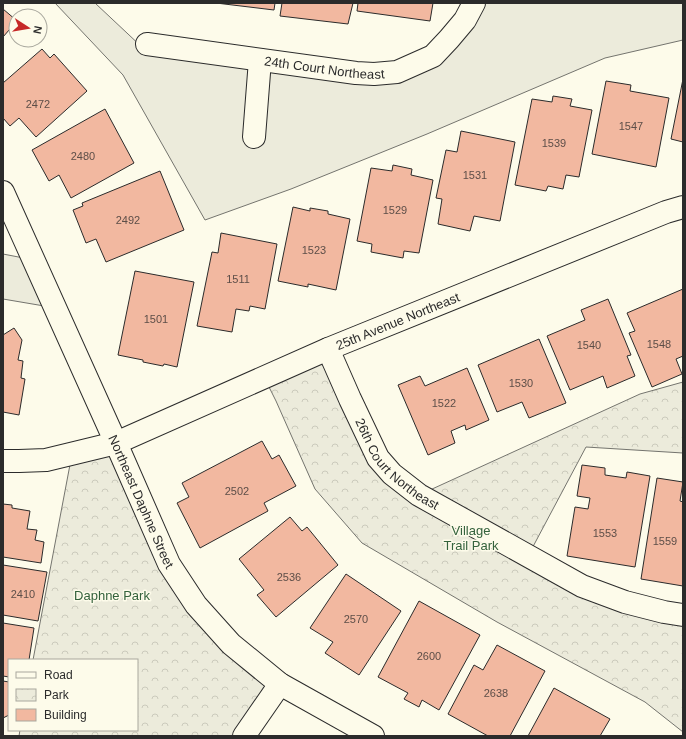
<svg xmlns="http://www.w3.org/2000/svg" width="686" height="739" font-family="Helvetica,sans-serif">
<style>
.grass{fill:#ecebdb;stroke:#74746e}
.park{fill:url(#park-crowns);stroke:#74746e}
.building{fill:#f2b8a0;stroke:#2b2b2b}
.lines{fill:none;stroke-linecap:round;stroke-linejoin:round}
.minor-casing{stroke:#2b2b2b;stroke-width:24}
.minor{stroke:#fdfbea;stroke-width:22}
.labels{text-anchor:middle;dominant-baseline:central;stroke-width:3;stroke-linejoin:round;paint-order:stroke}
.number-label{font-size:11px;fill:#5d4e48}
.street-label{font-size:13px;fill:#2b2b2b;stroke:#fdfbea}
.park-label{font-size:13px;fill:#34623c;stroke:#fdfbea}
</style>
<defs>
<pattern id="park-crowns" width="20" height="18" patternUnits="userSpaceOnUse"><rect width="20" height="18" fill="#ecebdb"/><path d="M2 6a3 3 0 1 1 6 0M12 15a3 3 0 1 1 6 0" fill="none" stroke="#cbcabc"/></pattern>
</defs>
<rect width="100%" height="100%" fill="#fdfbea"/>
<g class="grass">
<polygon points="55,3 95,3 144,49 260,60 414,65 474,3 683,3 683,40 605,58 427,134 291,189 205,220 123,75"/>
<polygon points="3,254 34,260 56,308 3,299"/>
</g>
<g class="park">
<polygon points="328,349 378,458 419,495 640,394 683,382 683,453 586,447 528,556 683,615 683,732 645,702 497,622 362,543 315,489 276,401 264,377"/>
<polygon points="116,443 169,564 280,684 244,736 19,736 20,730 137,730 137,660 33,660 72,454"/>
</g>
<g class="building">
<polygon points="216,3 275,3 274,10"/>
<polygon points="282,3 353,3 348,24 280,16"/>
<polygon points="358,3 433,3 430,21 357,11"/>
<polygon points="3,9 16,20 16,22 3,37"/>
<polygon points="42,49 50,58 54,54 87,91 36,137 19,118 10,126 3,118 3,83"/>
<polygon points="683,79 683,142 671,139"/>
<polygon points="606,81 631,85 630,91 669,98 656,167 592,154"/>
<polygon points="553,96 572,99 570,106 592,110 579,177 566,175 563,189 548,186 546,191 515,185 532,99 552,102"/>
<polygon points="105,109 134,163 71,198 59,175 49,181 32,150"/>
<polygon points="461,131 515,142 500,221 474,216 470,231 438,224 442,199 436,198 446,150 457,152"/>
<polygon points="393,165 412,169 411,175 433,180 419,253 404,251 403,258 371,252 372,244 357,241 371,168 392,171"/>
<polygon points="160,171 184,230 106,262 96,239 86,243 73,210 83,206 82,203"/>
<polygon points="293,207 310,211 310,208 328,211 328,214 350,219 336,290 308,284 308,287 278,281"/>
<polygon points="221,233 277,244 265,309 250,306 249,311 236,309 232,332 197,326 212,252 218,253"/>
<polygon points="135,271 194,282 177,367 164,364 163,366 143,362 143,360 118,355"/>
<polygon points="683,289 683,356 676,359 682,374 652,387 629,333 635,331 627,313"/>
<polygon points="608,299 631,355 627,356 635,376 607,388 603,376 570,390 547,336 585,320 581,310"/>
<polygon points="14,328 22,340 18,360 23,361 21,378 25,379 19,415 3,412 3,335"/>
<polygon points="539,339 566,403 529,418 522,402 497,412 478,365"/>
<polygon points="467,368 489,420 466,430 465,425 451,431 455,443 428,455 398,385 420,376 425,386"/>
<polygon points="262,441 272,459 279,455 296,486 264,503 268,511 200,548 177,503 189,497 182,483"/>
<polygon points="582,465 605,468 605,475 626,478 627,472 650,476 635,567 567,556 575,507 588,509 590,498 577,496"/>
<polygon points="657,478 683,482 680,501 683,502 683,586 641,579"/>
<polygon points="3,504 12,505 12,508 30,511 27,529 37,530 35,540 44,542 41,563 3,557"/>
<polygon points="290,517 302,531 307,527 338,565 276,617 257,595 264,590 239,559"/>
<polygon points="3,565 47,572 38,621 3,615"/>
<polygon points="346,574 401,611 359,675 325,653 333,642 310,628"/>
<polygon points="419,601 480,635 439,710 422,700 419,707 404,699 408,693 378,677"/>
<polygon points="3,623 34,628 29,660 9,660 9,677 3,676"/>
<polygon points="497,645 545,671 510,736 488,736 448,714 474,665 483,670"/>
<polygon points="3,681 9,682 9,715 3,718"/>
<polygon points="554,688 610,719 600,736 528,736"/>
</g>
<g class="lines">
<g class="minor-casing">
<g id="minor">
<path id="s1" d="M147,44l209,29 18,1 23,-2 36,-16 16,-17 16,-19 9,-17"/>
<polyline points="254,137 260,60"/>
<path id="s2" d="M3,192l113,251 53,121 27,41 35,39 49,40 93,52"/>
<path id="s3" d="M328,349l22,50 28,59 14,16 27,21 163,91 43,16 39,10 19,3"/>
<path id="s4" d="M3,461h16l27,-1 70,-17 212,-94 338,-137 17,-5"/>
<polyline points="244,736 280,684"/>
</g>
</g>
<use href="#minor" class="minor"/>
</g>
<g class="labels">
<g class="number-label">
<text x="38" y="104">2472</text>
<text x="631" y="126">1547</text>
<text x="554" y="143">1539</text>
<text x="83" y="156">2480</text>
<text x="475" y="175">1531</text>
<text x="395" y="210">1529</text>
<text x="128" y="220">2492</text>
<text x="314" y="250">1523</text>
<text x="238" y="279">1511</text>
<text x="156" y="319">1501</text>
<text x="659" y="344">1548</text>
<text x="589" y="345">1540</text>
<text x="521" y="383">1530</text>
<text x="444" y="403">1522</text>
<text x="237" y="491">2502</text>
<text x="605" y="533">1553</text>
<text x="665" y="541">1559</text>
<text x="289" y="577">2536</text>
<text x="23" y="594">2410</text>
<text x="356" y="619">2570</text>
<text x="429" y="656">2600</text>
<text x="496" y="693">2638</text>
</g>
<g class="street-label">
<text stroke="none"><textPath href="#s1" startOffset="179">24th Court Northeast</textPath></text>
<text stroke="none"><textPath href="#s4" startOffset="422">25th Avenue Northeast</textPath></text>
<text stroke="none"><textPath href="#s3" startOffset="137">26th Court Northeast</textPath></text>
<text stroke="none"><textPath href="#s2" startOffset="339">Northeast Daphne Street</textPath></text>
</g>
<g class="park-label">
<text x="471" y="530">Village<tspan x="471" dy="15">Trail Park</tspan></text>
<text x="112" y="595">Daphne Park</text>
</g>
</g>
<rect width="686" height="739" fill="none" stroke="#2b2b2b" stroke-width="8"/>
<rect x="8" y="659" width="130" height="72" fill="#fdfbea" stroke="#a9a89e"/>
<rect x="16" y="672" width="20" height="6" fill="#fdfbea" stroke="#a9a89e"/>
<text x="44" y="679" font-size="12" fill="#2b2b2b">Road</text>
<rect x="16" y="689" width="20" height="12" fill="url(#park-crowns)" stroke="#a9a89e"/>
<text x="44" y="699" font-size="12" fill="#2b2b2b">Park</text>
<rect x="16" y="709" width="20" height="12" fill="#f2b8a0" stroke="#a9a89e"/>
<text x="44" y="719" font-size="12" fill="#2b2b2b">Building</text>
<g transform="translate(28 28) rotate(102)"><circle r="19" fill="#fdfbea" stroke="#a9a89e"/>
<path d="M0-3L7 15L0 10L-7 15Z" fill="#c62828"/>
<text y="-6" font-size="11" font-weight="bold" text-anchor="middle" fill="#2b2b2b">N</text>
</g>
</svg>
